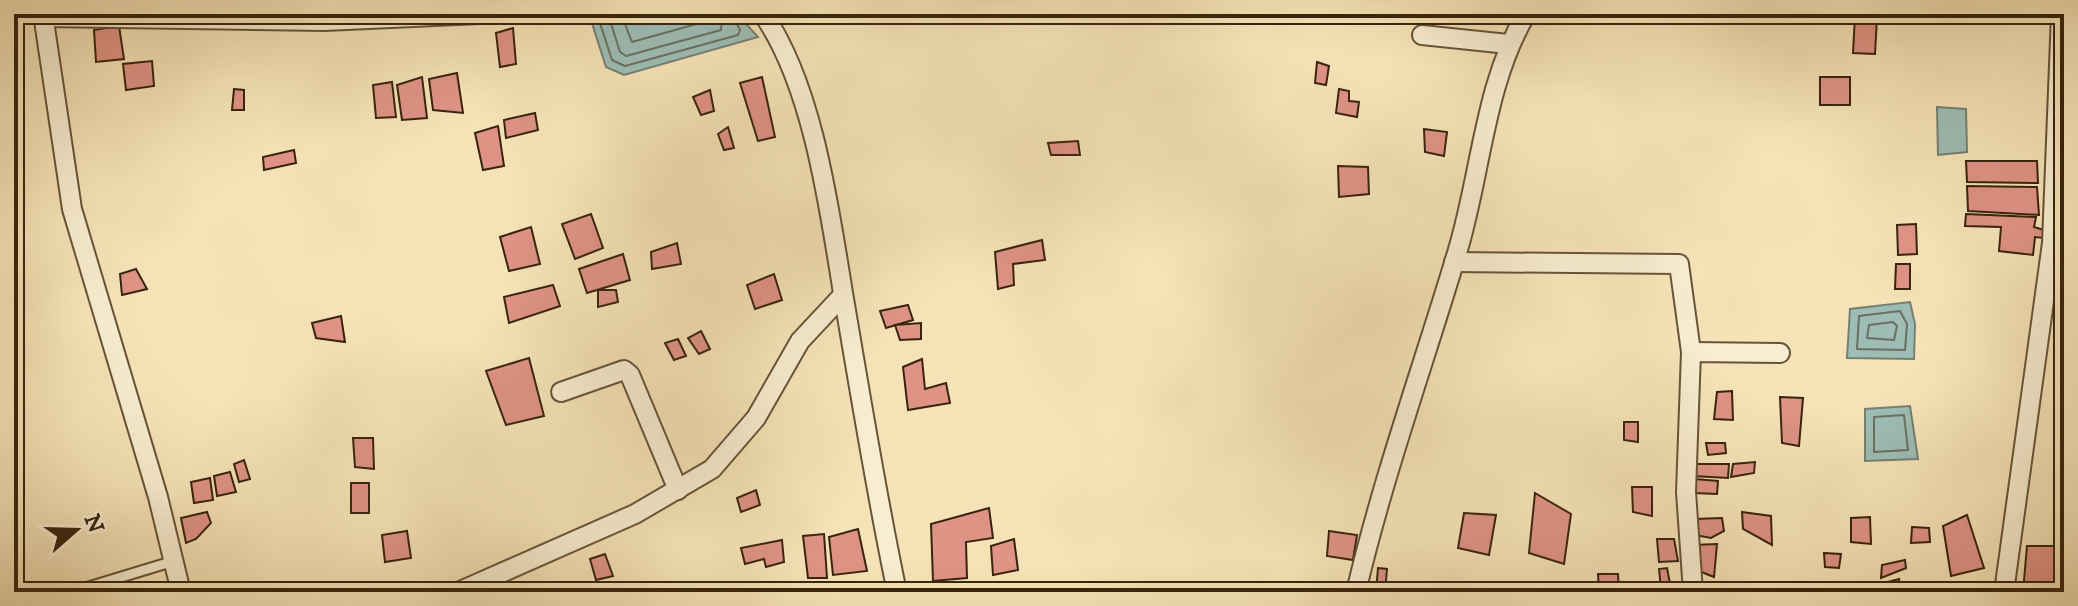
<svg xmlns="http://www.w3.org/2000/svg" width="2078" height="606" font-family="'IM FELL DW Pica',serif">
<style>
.water{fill:#9dbdb5;stroke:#758072;stroke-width:2}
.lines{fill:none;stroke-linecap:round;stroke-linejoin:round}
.shore{stroke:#6a7062;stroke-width:2}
.building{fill:#df9385;stroke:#38240e;stroke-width:2}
.lane-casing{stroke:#675438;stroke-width:13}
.street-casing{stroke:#675438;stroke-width:22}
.lane{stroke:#f8edd0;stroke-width:9}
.street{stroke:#f8edd0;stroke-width:18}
</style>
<rect width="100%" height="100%" fill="#f5e3b7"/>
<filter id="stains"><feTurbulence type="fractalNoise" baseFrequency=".0025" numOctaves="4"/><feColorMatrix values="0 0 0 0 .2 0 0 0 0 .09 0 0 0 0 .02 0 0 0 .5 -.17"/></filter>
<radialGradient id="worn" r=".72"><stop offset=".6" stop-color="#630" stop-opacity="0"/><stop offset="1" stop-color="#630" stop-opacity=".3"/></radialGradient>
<g class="water">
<polygon points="589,14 737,14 758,37 624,75 606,67"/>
<polygon points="1937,107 1966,109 1967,152 1938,155"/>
<polygon points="1910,302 1915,324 1914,359 1847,358 1850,309"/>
<polygon points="1910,406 1918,459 1865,461 1865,409"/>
</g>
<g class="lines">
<g class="shore">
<polyline points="597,14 612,60 625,66 738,35 740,30 732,14"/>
<polyline points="608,14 620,52 626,56 721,30 722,14"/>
<polyline points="621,14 632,42 707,21 710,14"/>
<polygon points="1900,311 1907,324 1905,350 1857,349 1859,316"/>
<polygon points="1893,322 1897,326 1894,340 1867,338 1869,325"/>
<polygon points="1904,415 1908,450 1874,452 1874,417"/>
</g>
</g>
<g class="building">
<rect x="2015" y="14" width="17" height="10"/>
<polygon points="1855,16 1877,17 1875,54 1853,53"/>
<polygon points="119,26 124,59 96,62 94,30"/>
<polygon points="513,28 516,64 500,67 496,33"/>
<polygon points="152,61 154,86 126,90 123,64"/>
<polygon points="1317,62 1329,66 1326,85 1315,83"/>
<polygon points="457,73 463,113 433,110 429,79"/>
<polygon points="422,77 427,118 402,120 397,85"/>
<polygon points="762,77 775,137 758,141 740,83"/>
<rect x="1820" y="77" width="30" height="28"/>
<polygon points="392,82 396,117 376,118 373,85"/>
<polygon points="234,89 244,90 244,110 232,110"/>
<polygon points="1339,89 1349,91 1349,101 1359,102 1357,117 1336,113"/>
<polygon points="710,90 714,111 701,115 693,97"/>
<polygon points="535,113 538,130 506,138 504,120"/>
<polygon points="498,126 504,166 483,170 475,133"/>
<polygon points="728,127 734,148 724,150 718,134"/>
<polygon points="1424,129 1447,132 1444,156 1425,152"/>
<polygon points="1078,141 1080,155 1051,155 1048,143"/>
<polygon points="294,150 296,163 264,170 263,157"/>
<polygon points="1966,161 2037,161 2038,183 1967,182"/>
<polygon points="1338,166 1368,167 1369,194 1339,197"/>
<polygon points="1967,186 2037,187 2039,215 1968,211"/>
<polygon points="591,214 603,248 575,259 562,224"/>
<polygon points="1966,214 2036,217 2034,227 2044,230 2043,238 2035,237 2033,255 1999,251 2001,227 1965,226"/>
<polygon points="1916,224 1917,254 1898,255 1897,225"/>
<polygon points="531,227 540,264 509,271 500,237"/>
<polygon points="1042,240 1045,260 1013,264 1014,285 998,289 995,252"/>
<polygon points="677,243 681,264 652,269 651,252"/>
<polygon points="623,254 630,280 587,293 579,269"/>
<polygon points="2053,259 2064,259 2064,317 2048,316"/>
<polygon points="1896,264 1910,264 1910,289 1895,289"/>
<polygon points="136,269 147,289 122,295 120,274"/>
<polygon points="774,274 782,300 755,309 747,285"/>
<polygon points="553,285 560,306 509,323 504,297"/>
<polygon points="598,290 616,290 618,302 598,307"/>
<polygon points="908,305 913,320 886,328 880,311"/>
<polygon points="341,316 345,342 316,338 312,323"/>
<polygon points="921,323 921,339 900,340 895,325"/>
<polygon points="701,331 710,349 699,354 688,338"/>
<polygon points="678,339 686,356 674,360 665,343"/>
<polygon points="529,358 544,416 506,425 486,371"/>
<polygon points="922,359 925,389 946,383 950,403 908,410 903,367"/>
<polygon points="1732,391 1733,420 1714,419 1717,392"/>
<polygon points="1780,397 1803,398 1799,446 1782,443"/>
<polygon points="1624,422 1638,422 1638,442 1624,440"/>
<polygon points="353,438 373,438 374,469 355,467"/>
<polygon points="1706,443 1725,443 1726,453 1708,455"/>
<polygon points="244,460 250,479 239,482 234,464"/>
<polygon points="1755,462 1754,473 1731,477 1733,464"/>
<polygon points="1691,464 1729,464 1728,478 1692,476"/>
<polygon points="230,472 236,492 217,496 214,476"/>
<polygon points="210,478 213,500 194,503 191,482"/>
<polygon points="1695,479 1718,481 1717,494 1693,493"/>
<rect x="351" y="483" width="18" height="30"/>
<polygon points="1632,487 1652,487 1652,516 1633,512"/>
<polygon points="756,490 760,505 741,512 737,498"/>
<polygon points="1535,493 1571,514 1564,564 1529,553"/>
<polygon points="989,508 993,538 966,542 967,578 933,581 931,524"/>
<polygon points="207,512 211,523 196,539 186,543 181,518"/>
<polygon points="1742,512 1771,516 1772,545 1743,529"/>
<polygon points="1464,513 1496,515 1489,555 1458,548"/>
<polygon points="1967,515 1984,568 1951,576 1943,526"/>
<polygon points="1870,517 1871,544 1851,542 1851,518"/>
<polygon points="1722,518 1724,531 1711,538 1695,535 1694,519"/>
<polygon points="1912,527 1929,528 1930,542 1911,543"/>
<polygon points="858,529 867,571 833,575 829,537"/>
<polygon points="407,531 411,558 385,562 382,535"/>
<polygon points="1329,531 1357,535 1353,560 1327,556"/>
<polygon points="824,534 827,578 808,578 803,536"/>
<polygon points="1014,539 1018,570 993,575 991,546"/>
<polygon points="1657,539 1674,539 1678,561 1659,562"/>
<polygon points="782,540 784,562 766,567 764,559 745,564 741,548"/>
<polygon points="1717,544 1714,577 1694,569 1694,545"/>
<polygon points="2027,546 2064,546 2064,568 2059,568 2064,592 2023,592"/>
<polygon points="1824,553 1841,554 1839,568 1825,567"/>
<polygon points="605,554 613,576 596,580 590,559"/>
<polygon points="1905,560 1906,568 1881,578 1882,565"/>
<polygon points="1378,568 1387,569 1385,592 1376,591"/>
<polygon points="1667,568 1671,589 1661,589 1659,569"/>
<polygon points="1598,574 1618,574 1619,590 1599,592"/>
<polygon points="1899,579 1901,591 1871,592 1869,587"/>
<polygon points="626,582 627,592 609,592 608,584"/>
</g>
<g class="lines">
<g class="lane-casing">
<polyline id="lane" points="72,592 174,561"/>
</g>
<g class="street-casing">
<g id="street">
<polyline points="43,14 72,209 158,497 181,592"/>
<path d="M763,14c50,72 66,193 80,279 17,99 33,200 54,299"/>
<polyline points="44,17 324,21 480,14"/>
<polyline points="1422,35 1508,44"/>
<polyline points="1454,262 1679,264 1691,352"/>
<polyline points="561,392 624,370 630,375 678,490"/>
<polyline points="458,592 635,514 712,469 756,418 800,341 843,295"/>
<path d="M1356,592c27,-115 67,-226 101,-339 24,-78 27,-168 69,-239"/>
<polyline points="1693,592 1686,492 1691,352 1780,353"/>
<polyline points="2004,592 2052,243 2061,14"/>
</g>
</g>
<use href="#lane" class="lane"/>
<use href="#street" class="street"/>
</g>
<rect width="2078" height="606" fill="none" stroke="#f5e3b7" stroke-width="48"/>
<rect x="16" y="16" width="2046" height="574" fill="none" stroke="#38240e" stroke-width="4"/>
<rect x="24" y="24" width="2030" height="558" fill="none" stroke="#38240e" stroke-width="2"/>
<g transform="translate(76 530) rotate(70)" stroke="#f8edd0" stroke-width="6" paint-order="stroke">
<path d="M0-6L14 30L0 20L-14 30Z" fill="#38240e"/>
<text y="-12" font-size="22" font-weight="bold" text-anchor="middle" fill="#38240e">N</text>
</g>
<rect width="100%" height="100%" filter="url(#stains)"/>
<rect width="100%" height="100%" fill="url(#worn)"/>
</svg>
